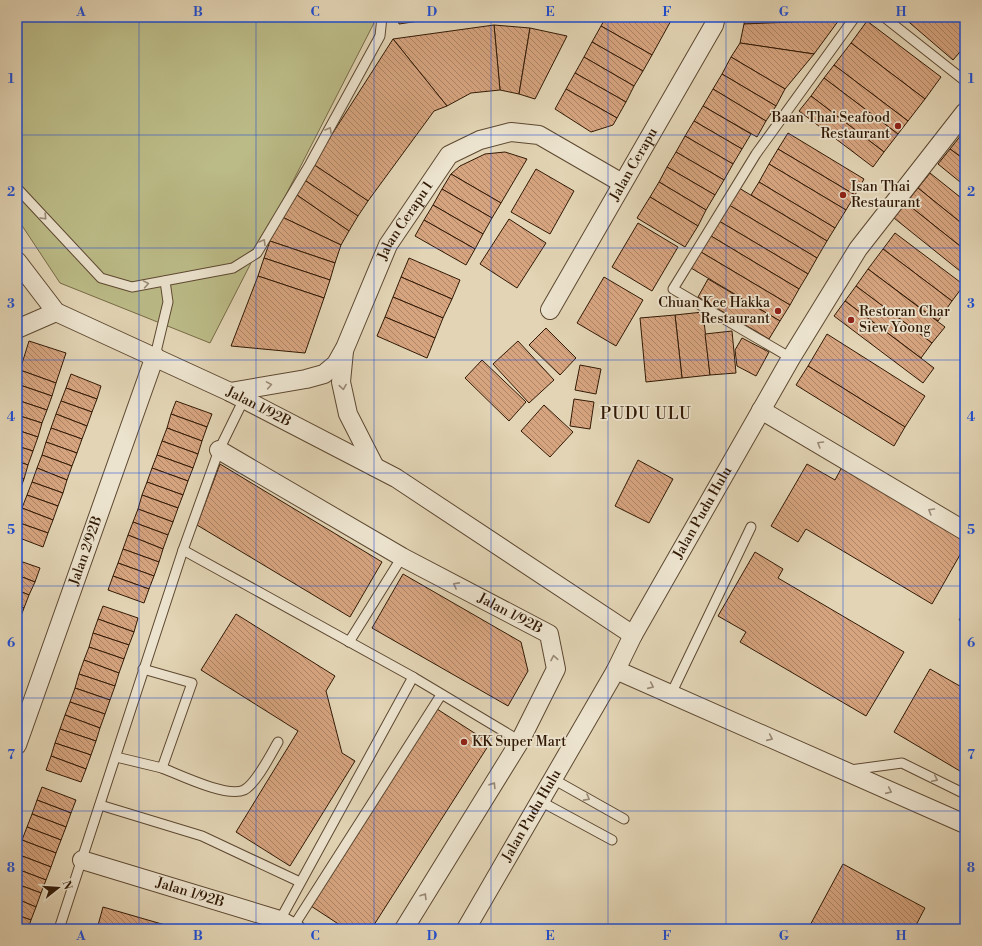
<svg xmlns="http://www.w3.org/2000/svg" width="982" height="946" font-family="'Libre Bodoni',serif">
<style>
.green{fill:#bbbb87;stroke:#766a46}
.building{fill:url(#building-back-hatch);stroke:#311905}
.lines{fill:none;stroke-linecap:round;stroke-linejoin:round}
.service-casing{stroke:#5d4831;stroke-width:11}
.minor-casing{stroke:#5d4831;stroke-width:20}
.service{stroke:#ece3ce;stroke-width:9}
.minor{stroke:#ece3ce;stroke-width:18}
.oneway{stroke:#988874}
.grid{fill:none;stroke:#1d4ed8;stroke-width:1;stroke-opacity:0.55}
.poi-dot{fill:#8f2418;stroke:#ece3ce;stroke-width:1.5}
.labels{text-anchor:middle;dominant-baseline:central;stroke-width:3.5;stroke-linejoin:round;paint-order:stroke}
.poi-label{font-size:14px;fill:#311905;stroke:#ece3ce;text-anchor:start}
.street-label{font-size:14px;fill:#311905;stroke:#ece3ce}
.quarter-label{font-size:16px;letter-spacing:1px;fill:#311905;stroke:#ece3ce}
.neatline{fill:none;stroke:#1d4ed8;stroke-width:1.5}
.grid-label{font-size:13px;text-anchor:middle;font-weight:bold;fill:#1d4ed8}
</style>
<defs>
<pattern id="building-back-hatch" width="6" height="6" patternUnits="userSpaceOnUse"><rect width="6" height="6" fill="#d6a47f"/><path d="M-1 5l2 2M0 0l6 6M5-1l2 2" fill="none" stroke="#ae8566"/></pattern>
</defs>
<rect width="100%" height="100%" fill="#e2d4b4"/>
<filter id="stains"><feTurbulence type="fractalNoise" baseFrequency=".005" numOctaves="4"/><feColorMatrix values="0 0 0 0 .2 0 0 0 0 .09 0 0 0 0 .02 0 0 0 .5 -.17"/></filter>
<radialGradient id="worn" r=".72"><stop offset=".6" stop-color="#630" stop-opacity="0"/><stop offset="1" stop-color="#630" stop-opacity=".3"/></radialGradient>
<polygon class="green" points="17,17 373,17 374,23 210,343 60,283 17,218"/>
<g class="building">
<polygon points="398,17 418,17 419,21 399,24"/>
<polygon points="418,17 438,17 438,18 419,21"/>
<polygon points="606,17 673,17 652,55 601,26"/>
<polygon points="745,17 841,17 839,20 744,24"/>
<polygon points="903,17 956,17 965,25 965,46 953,60"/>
<polygon points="956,17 965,17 965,25"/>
<polygon points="839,20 814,54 740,43 744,24"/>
<polygon points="867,21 941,77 925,99 851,43"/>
<polygon points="494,25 530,28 519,94 500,90"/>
<polygon points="494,25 500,90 471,93 447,106 393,39"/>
<polygon points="601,26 652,55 643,71 592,42"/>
<polygon points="530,28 567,36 535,99 519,94"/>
<polygon points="393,39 447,106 434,111 368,201 313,164"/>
<polygon points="592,42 643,71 634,86 584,57"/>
<polygon points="740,43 814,54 785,89 731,57"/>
<polygon points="851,43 925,99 908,121 834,65"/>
<polygon points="584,57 634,86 626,102 575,73"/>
<polygon points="731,57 785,89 776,106 722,74"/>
<polygon points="834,65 908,121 898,134 824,78"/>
<polygon points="575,73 626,102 617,118 566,89"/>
<polygon points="722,74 776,106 766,121 713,89"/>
<polygon points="824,78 898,134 884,152 811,96"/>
<polygon points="566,89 617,118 613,125 591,132 555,109"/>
<polygon points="713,89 766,121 757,137 703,106"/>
<polygon points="811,96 884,152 873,167 799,111"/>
<polygon points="703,106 751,134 742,149 694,121"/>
<polygon points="694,121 742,149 733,164 685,136"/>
<polygon points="788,133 864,179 855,195 778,149"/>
<polygon points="962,134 965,136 965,160 950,149"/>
<polygon points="685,136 733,164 724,180 676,152"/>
<polygon points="778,149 855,195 846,210 769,164"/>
<polygon points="950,149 965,160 965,186 938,164"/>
<polygon points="505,152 527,159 501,203 451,174 460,166 485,154"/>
<polygon points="676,152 724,180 715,195 667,167"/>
<polygon points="313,164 368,201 358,216 303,179"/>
<polygon points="769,164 846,210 835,228 759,182"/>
<polygon points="667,167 715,195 706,210 659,182"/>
<polygon points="536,169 574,191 550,234 511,212"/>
<polygon points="930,173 965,201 965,226 918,188"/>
<polygon points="451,174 501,203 492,218 442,189"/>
<polygon points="303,179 358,216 349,231 294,193"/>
<polygon points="659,182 706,210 698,226 650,197"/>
<polygon points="759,182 835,228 827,241 751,195"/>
<polygon points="739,188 827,241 817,258 729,205"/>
<polygon points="918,188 965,226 965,250 906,203"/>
<polygon points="442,189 492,218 483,234 433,205"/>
<polygon points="294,193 349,231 341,245 280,216"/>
<polygon points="650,197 698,226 685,247 637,218"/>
<polygon points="906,203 965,250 965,275 894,218"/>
<polygon points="433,205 483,234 475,249 424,220"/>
<polygon points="729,205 817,258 808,274 719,221"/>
<polygon points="280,216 341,245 335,263 270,241"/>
<polygon points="509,219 546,243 517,288 480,264"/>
<polygon points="424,220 475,249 466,265 415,236"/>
<polygon points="719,221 808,274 799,289 711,236"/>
<polygon points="638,223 678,247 652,291 612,267"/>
<polygon points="895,233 964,285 952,301 883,249"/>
<polygon points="711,236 799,289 790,305 701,252"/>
<polygon points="270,241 335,263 330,280 264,258"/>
<polygon points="883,249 952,301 938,321 868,269"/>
<polygon points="701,252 790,305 780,321 691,268"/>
<polygon points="264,258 330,280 324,298 258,276"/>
<polygon points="409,258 460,280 452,299 401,277"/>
<polygon points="868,269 945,327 932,343 856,286"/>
<polygon points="258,276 324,298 305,353 231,346"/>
<polygon points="401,277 452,299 443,318 393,297"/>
<polygon points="604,277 643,300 616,346 577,323"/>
<polygon points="708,279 780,321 769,339 698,297"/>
<polygon points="856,286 932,343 921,358 845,301"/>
<polygon points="393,297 443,318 435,338 385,317"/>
<polygon points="845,301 934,368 923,383 834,316"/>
<polygon points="703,312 710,375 682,378 675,315"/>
<polygon points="675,315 682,378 646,382 640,318"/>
<polygon points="385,317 435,338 427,358 377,336"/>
<polygon points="546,328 576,358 560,375 529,345"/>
<polygon points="732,331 736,373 710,375 705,334"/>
<polygon points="827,334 925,396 905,427 808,366"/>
<polygon points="742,338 769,352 756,376 737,366 735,350"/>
<polygon points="29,341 66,353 56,383 20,370"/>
<polygon points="518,341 554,380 529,403 493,364"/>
<polygon points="482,360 526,402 509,421 465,378"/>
<polygon points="580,365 601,369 596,394 575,390"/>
<polygon points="808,366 905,427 894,446 796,385"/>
<polygon points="20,370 56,383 52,396 17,384"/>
<polygon points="71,374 101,386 97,399 66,388"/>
<polygon points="17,384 52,396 47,410 17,400"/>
<polygon points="66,388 97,399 92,412 61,401"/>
<polygon points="574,399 594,402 590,429 570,426"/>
<polygon points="17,400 47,410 42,423 17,415"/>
<polygon points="61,401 92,412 87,426 56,414"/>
<polygon points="176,401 212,414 207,427 171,414"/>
<polygon points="544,405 573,432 550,457 521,431"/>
<polygon points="56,414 87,426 82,439 51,428"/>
<polygon points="171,414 207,427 202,441 167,428"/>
<polygon points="17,415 42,423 38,437 17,430"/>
<polygon points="51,428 82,439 77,453 46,442"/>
<polygon points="167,428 202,441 198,454 162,441"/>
<polygon points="17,430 38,437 33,451 17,446"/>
<polygon points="162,441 198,454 193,468 157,455"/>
<polygon points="46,442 77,453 72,466 42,455"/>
<polygon points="17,446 33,451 28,465 17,461"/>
<polygon points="42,455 72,466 67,480 37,468"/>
<polygon points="157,455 193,468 188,481 152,468"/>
<polygon points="638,460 673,479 649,523 615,506"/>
<polygon points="17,461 28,465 24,479 17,476"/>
<polygon points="220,464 382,562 350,617 197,525"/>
<polygon points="807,464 835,480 842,467 965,540 965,546 932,604 806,529 798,542 771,526"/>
<polygon points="37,468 67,480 63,493 32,482"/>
<polygon points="152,468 188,481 183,495 147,482"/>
<polygon points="17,476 24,479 19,492 17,492"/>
<polygon points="32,482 63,493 58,506 27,495"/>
<polygon points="147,482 183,495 178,508 142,495"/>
<polygon points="27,495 58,506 53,520 22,508"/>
<polygon points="142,495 178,508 173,522 138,509"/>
<polygon points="22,508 53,520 48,533 17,522"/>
<polygon points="138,509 173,522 168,535 133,522"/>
<polygon points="17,522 48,533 43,547 17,537"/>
<polygon points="133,522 168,535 163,549 128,535"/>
<polygon points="128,535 163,549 159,562 123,549"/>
<polygon points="123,549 159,562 154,576 118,563"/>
<polygon points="755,552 783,569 778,578 904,652 866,716 740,642 746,632 718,616"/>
<polygon points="17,560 40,568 35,582 17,575"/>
<polygon points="118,563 154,576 149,589 113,576"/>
<polygon points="403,574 521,642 528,671 508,706 372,628"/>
<polygon points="17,575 35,582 29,595 17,590"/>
<polygon points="113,576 149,589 144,603 108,590"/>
<polygon points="17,590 29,595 24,608 17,605"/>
<polygon points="17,605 24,608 19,621 17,620"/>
<polygon points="103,606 138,618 134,632 98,619"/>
<polygon points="965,610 965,623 959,620"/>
<polygon points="236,614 335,676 326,691 342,753 355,761 290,866 236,832 298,731 201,670"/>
<polygon points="98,619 134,632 129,645 93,633"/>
<polygon points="93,633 129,645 124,659 89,647"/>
<polygon points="89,647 124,659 119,673 84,660"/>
<polygon points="84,660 119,673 115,686 79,674"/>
<polygon points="930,669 965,689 965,774 894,732"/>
<polygon points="79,674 115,686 110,700 75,688"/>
<polygon points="75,688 110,700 105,714 70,702"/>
<polygon points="70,702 105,714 100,728 65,715"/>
<polygon points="437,709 490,743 372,928 346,929 311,906"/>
<polygon points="65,715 100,728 96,741 60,729"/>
<polygon points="60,729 96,741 91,755 55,743"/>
<polygon points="55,743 91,755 86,769 51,756"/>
<polygon points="51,756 86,769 81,782 46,770"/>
<polygon points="42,787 76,800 71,813 37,800"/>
<polygon points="37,800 71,813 66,827 32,814"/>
<polygon points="32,814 66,827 61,840 27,827"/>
<polygon points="27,827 61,840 56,853 22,840"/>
<polygon points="22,840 56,853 51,867 17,854"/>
<polygon points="17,854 51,867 46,880 17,869"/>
<polygon points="843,864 925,908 914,929 808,929"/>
<polygon points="17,869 46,880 41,893 17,884"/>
<polygon points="17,884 41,893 36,907 17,899"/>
<polygon points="17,899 36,907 31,920 17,915"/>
<polygon points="103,907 179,929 97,929"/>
<polygon points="17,915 31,920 28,929 17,929"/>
</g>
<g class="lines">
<g class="service-casing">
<g id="service">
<polyline points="884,17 965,81"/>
<polyline points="17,188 101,278 132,287 233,268 257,253 310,164 380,36 382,17"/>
<polyline points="155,356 168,302 165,281"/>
<polyline points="791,358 673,289 756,154 855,17"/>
<polyline points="183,550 413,677 520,741"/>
<polyline points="349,642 402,557"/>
<polyline points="671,694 751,527"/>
<polyline points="116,757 162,768 192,683 143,669"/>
<path d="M162,768c18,7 65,30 82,22 12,-6 27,-36 34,-48"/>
<polyline points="850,770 902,763 965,794"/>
<polyline points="553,779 624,819"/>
<polyline points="540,801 612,840"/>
<polyline points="100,805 202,836 300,882"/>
<polyline points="280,920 413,677"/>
<polyline points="293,927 441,695"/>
<polyline points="59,929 183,550 219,450 244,399"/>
</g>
</g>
<g class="minor-casing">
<g id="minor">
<path id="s1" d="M17,261l39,51 174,80 166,86 237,157"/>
<path id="s2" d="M550,310l164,-285 2,-8"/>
<polyline points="17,329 56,312"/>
<polyline points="344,351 341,382 348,414 375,467"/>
<path id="s3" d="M230,392l76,-13 18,-5 12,-10 9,-16 43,-103 61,-90 31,-15 31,-8 28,3 83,48"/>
<polyline points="761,410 965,531"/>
<path id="s4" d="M219,450l183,107 147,77 7,35 -36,72 -116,188"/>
<polyline points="616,670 965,824"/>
<path id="s5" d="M17,745l138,-389"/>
<path id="s6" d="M82,860l198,60 16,9"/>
<path id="s7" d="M466,929l150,-259 17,-35 158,-277 67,-109 107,-137"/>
</g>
</g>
<use href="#service" class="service"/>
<use href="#minor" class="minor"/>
</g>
<defs><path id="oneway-chevron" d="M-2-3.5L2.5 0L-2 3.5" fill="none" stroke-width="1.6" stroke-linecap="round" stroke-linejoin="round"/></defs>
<g class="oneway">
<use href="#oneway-chevron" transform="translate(329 130) rotate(-61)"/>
<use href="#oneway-chevron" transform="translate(44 217) rotate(47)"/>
<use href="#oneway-chevron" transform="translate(263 242) rotate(-59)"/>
<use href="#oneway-chevron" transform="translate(146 284) rotate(-10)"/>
<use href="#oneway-chevron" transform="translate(269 385) rotate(-10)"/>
<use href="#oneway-chevron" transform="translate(343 387) rotate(81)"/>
<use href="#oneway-chevron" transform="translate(820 444) rotate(-149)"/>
<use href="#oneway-chevron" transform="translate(931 511) rotate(-149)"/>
<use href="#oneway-chevron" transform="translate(456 585) rotate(-152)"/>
<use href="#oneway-chevron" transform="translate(554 658) rotate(-101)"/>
<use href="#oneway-chevron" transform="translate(651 686) rotate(24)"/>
<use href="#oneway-chevron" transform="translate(770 738) rotate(24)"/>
<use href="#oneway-chevron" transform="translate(935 779) rotate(26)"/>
<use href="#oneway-chevron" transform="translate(493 785) rotate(-58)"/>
<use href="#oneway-chevron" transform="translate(889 791) rotate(24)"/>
<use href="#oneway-chevron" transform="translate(587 798) rotate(29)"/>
<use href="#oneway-chevron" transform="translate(424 896) rotate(-58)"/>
</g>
<path class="grid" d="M139,17v912M256,17v912M374,17v912M491,17v912M608,17v912M726,17v912M843,17v912M17,135h948M17,248h948M17,360h948M17,473h948M17,586h948M17,698h948M17,811h948"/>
<g class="poi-dot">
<circle cx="898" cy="126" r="4"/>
<circle cx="843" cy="195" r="4"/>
<circle cx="778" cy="311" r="4"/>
<circle cx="851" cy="320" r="4"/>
<circle cx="464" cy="742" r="4"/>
</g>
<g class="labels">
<g class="poi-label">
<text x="890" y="118" text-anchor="end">Baan Thai Seafood<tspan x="890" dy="16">Restaurant</tspan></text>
<text x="851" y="187">Isan Thai<tspan x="851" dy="16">Restaurant</tspan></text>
<text x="770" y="303" text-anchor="end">Chuan Kee Hakka<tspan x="770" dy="16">Restaurant</tspan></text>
<text x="859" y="312">Restoran Char<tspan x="859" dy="16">Siew Yoong</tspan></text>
<text x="472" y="742">KK Super Mart</text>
</g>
<g class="street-label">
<text stroke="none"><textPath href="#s2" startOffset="168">Jalan Cerapu</textPath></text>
<text stroke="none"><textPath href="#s3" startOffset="271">Jalan Cerapu 1</textPath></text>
<text stroke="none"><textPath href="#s1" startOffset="288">Jalan 1/92B</textPath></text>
<text stroke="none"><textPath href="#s7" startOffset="479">Jalan Pudu Hulu</textPath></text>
<text stroke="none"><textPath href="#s5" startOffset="206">Jalan 2/92B</textPath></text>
<text stroke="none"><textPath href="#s4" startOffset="334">Jalan 1/92B</textPath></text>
<text stroke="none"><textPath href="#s7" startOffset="131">Jalan Pudu Hulu</textPath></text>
<text stroke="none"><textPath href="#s6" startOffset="113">Jalan 1/92B</textPath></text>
</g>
<g class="quarter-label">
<text x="646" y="414">PUDU ULU</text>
</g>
</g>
<rect width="982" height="946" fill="none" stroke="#e2d4b4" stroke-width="44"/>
<g transform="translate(58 888) rotate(73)" stroke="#ece3ce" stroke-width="3" paint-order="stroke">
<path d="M0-3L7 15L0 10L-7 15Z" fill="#311905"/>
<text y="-6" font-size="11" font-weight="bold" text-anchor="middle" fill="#311905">N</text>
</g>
<rect x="22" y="22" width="938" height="902" class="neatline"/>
<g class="grid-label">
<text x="81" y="16">A</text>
<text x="198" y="16">B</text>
<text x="315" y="16">C</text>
<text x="432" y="16">D</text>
<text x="550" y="16">E</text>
<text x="667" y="16">F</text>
<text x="784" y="16">G</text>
<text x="901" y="16">H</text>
<text x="11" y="83">1</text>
<text x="971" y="83">1</text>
<text x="11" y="196">2</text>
<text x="971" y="196">2</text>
<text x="11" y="308">3</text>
<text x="971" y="308">3</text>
<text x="11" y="421">4</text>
<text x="971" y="421">4</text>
<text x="11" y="534">5</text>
<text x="971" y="534">5</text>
<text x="11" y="647">6</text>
<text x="971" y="647">6</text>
<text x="11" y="759">7</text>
<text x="971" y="759">7</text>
<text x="11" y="872">8</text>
<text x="971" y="872">8</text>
<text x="81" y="940">A</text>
<text x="198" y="940">B</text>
<text x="315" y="940">C</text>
<text x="432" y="940">D</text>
<text x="550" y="940">E</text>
<text x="667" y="940">F</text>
<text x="784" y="940">G</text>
<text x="901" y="940">H</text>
</g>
<rect width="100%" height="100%" filter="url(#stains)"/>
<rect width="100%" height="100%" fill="url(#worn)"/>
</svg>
